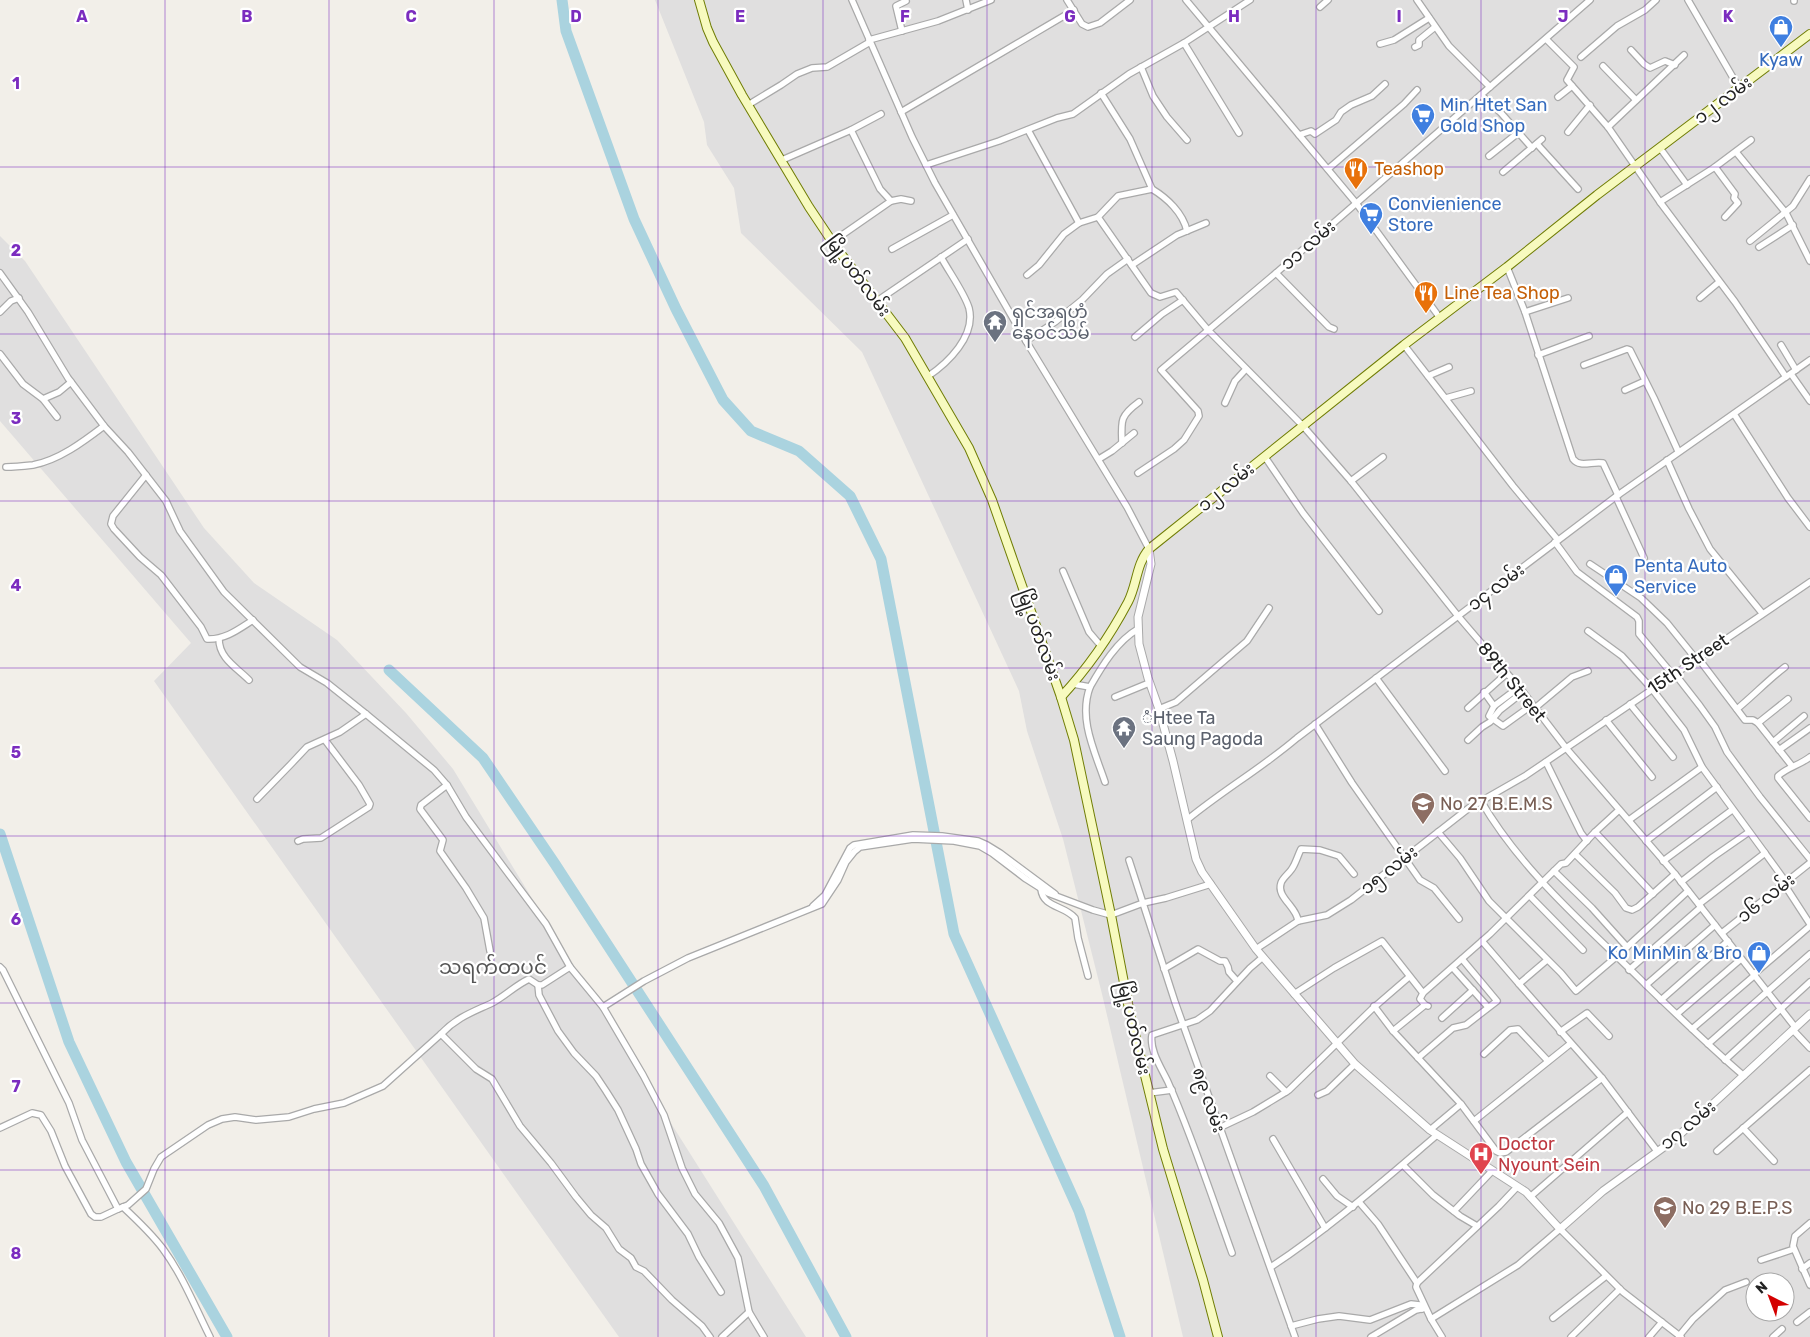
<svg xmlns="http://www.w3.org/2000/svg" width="1810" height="1337" font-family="Rubik,'Noto Sans Myanmar',sans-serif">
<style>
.residential{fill:#e0dfdf;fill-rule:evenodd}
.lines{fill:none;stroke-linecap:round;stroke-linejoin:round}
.river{stroke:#aad3df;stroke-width:11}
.minor-casing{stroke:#a9a9a9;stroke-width:8}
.tertiary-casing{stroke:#a9a9a9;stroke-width:9}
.secondary-casing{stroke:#707d05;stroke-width:10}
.minor{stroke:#fff;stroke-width:5.5}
.tertiary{stroke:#fff;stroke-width:7}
.secondary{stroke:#f7fabf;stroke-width:8}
.grid{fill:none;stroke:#7b2cbf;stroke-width:1;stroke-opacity:0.55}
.labels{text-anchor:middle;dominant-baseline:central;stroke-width:4.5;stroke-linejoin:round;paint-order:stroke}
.shop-label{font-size:18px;fill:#366cbe;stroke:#fff;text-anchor:start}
.street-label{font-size:18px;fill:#222;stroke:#fff}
.food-label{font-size:18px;fill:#c56008;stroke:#fff;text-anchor:start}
.worship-label{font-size:18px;fill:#5b616d;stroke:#fff;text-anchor:start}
.education-label{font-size:18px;fill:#785e54;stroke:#fff;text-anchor:start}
.health-label{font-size:18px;fill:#be3a42;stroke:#fff;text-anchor:start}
.quarter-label{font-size:20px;fill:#555;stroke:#fff}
.grid-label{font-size:16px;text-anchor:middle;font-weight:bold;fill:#7b2cbf;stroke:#fff;stroke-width:4.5;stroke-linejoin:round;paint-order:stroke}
</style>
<rect width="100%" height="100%" fill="#f2efe9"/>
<g class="residential">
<path d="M655,0h1155v1337h-627l-81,-343 -39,-155 -36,-108 -8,-40 -157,-339 -121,-119 -7,-45 -27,-43 -3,-23zM1755,1282h30v30h-30z"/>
<polygon points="0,236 25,261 204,528 254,583 337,640 406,713 453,769 619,1041 806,1337 619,1337 154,681 191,643 0,421"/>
</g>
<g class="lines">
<g class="river">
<polyline points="562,0 566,31 634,219 676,309 723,400 751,431 799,451 850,496 881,559 954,934 1079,1211 1120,1337"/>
<polyline points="389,670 483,758 555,864 764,1186 846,1337"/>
<polyline points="0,834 69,1042 126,1162 227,1337"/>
</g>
<g class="minor-casing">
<g id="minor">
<polyline points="852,0 912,137 935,183 1026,341 1127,507 1149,549"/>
<polyline points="966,0 968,10"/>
<polyline points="1067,0 1082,24 1088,27 1100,23 1130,0"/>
<polyline points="1186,0 1356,203 1440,318"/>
<polyline points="1417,0 1449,46 1490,87"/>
<polyline points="1688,0 1739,88"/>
<polyline points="1794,0 1794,1"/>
<polyline points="1320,7 1328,0"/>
<polyline points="902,31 896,6 906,1"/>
<polyline points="1546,39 1574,67 1567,80 1608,127 1660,202 1735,302 1786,377"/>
<polyline points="869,40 938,21 991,0"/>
<polyline points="1184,43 1239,133"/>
<polyline points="1380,44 1394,40 1429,18"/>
<polyline points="1415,47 1419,45 1419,40 1435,27"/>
<polyline points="1631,50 1644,64 1650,68 1665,61 1675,65"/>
<polyline points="1581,57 1617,26 1645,10 1656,0"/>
<polyline points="1603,66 1636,100"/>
<polyline points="1141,67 1153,96 1167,117 1187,140"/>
<polyline points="1101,93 1130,139 1152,189"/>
<polyline points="1481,95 1501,113 1532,148"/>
<polyline points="1558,97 1572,86"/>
<polyline points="748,105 781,85 797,74 812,68 827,67 870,42"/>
<polyline points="901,112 1074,10"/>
<polyline points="1608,127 1684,55"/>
<polyline points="851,130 880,189 891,201 901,199 911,201"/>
<polyline points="1028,130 1079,223"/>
<polyline points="1568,132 1590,105"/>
<polyline points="1299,135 1311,131 1315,134 1336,120 1341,112 1351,105 1372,96 1385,84"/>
<polyline points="1537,144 1578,189"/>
<polyline points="1660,148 1687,185"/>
<polyline points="1736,152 1786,213 1810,261"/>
<polyline points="1489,156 1518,133"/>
<polyline points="782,160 851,130 881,114"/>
<polyline points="926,165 999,141 1057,118 1073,114 1129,74 1184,43 1250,0"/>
<polyline points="1715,167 1735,194 1734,198 1738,203 1725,217"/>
<polyline points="1328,169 1404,104 1417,90"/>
<polyline points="1503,172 1542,139"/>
<polyline points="1660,202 1715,167 1751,140"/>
<polyline points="1098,217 1151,293 1160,297 1176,292 1208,330 1303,426 1351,481 1458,616 1523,692 1566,748 1675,874 1795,1027"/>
<polyline points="1750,241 1793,206 1810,179"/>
<polyline points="832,242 891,201"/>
<polyline points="1759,247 1793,225"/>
<polyline points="892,249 953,215"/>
<polyline points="1132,265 1177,235 1206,223"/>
<path d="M1507,267l18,45 48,147c7,9 19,2 30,4l15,32"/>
<polyline points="0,273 28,312 68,378 104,426 128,452 166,501 180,531 224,592 300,667 327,683 366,714 434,770 447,785 466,817 546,924 570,967 603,1007 643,1075 664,1115 682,1168 695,1194 719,1223 738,1258 749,1312 764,1337"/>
<polyline points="1276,273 1329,327 1334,329"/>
<path d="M1027,275l12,-10 25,-31 15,-11 19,-6 20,-21 34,-7c15,9 31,24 35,42"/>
<polyline points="1700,298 1719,282"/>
<polyline points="877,301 968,239"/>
<polyline points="0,312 11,301 19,298"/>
<polyline points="1525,312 1568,298"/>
<polyline points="1135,337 1162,314 1183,300"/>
<polyline points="1026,341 1055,322 1082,300 1107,274 1128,259"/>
<polyline points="1404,345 1513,486 1558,540"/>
<polyline points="1781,345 1796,370"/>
<polyline points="0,354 23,384 43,399 57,417"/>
<polyline points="1538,355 1589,336"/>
<polyline points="1584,365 1627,349 1630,350 1654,398 1678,451"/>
<polyline points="1791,374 1810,401"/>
<polyline points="1428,376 1449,367"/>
<path d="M927,377c21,-14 49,-41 42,-69 -5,-16 -20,-36 -28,-51"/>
<polyline points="1625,390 1645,381"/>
<polyline points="1446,398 1471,391"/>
<polyline points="43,399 59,392 71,382"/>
<polyline points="1225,403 1235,381 1246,369"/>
<polyline points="1734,414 1788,498 1810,527"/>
<path d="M1122,443c-1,-23 -2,-27 17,-41"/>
<polyline points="1265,457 1303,513 1379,611"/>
<polyline points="1099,459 1112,451 1134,433"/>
<polyline points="1667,460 1689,509 1710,549 1762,613"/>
<path d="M6,467c9,0 18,-1 27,-2 26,-5 50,-23 71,-39"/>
<polyline points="1138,473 1174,449 1184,440 1199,416 1198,411 1161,370 1276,273 1590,0"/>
<path d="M146,475l-33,41 -2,8 3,5 26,28 21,18 40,52 6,12c18,1 32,-10 46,-19"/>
<polyline points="1351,481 1383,457"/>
<polyline points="1616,497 1644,558"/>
<polyline points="1555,542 1577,572 1637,617 1639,621 1639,634 1673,675"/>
<polyline points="1590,564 1641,598 1667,623 1696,659"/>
<polyline points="1063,571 1089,632 1101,646"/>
<polyline points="1588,631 1622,656 1652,689 1684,730 1702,767 1765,853 1699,904"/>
<path d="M219,639c0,19 17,28 30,41"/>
<polyline points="1698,658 1745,720 1753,720 1758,723 1792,766"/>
<polyline points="1675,674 1700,706 1715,727 1727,752 1760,797 1810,859"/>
<polyline points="1376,678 1445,771"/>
<path d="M1073,684l17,3c12,-21 27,-46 48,-58"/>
<path d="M1090,687c-12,32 5,65 15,95"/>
<polyline points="1518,688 1494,706 1489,716 1503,726 1532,705"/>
<polyline points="1484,692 1494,706"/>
<polyline points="1115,697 1149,683"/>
<polyline points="1630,704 1673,757"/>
<polyline points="1468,708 1506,674"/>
<polyline points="1535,708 1572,677 1588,671"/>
<polyline points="1159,709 1176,702 1247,641 1269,608"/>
<path d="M1737,709c17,-14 31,-29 48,-42"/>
<polyline points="1606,720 1652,777"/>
<polyline points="1758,723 1788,699"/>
<polyline points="1315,724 1352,783 1420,880 1434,888 1459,919"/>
<polyline points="1468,740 1482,727 1490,722 1500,710 1523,692"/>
<polyline points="1773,742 1804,716"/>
<polyline points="1779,750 1810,728"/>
<path d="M1810,757c-10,8 -22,10 -32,19v2l32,40"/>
<polyline points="1546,762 1581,833 1587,841"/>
<polyline points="447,785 421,805 420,809 443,840 440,851 466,888 484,918 490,951"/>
<polyline points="257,799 292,763 307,747 340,732 366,714"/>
<path d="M1481,801c42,72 107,126 165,184 32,31 64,62 98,91"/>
<path d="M1187,820c35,-29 75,-52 110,-82l321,-243 192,-135"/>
<polyline points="1629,820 1702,767"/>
<polyline points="1438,832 1460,858 1489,901 1561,973 1576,991 1616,957 1688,891"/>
<polyline points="1595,832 1653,894"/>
<polyline points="298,841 303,839 321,838 369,807 370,804 359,785 325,740"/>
<polyline points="1646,841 1717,787"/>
<polyline points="1765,853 1786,882"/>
<polyline points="1575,854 1615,893 1626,908 1632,910 1638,907 1675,874"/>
<polyline points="1129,860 1175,1002 1295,1337"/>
<polyline points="1663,861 1732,810"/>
<polyline points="1554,871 1592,908 1627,947"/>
<polyline points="1681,882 1713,857 1749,832"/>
<polyline points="1784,884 1810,924"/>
<path d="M1041,889c2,19 23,16 34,29l3,20 10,38"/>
<polyline points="1530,896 1583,950"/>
<polyline points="813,906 825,895 850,848 854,845 913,835 942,836 978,841 987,845 1000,853 1055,894"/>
<path d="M1298,921c-1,-14 -22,-24 -17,-38 2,-6 9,-10 12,-16 3,-5 5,-12 8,-18l19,1 19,6 15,18"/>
<polyline points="1722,933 1810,863"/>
<polyline points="1482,941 1519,984 1547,960"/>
<polyline points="1256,949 1298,921 1327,915 1351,900 1469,808 1525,776 1810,582"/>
<polyline points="0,967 3,970 69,1103 82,1140 118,1209 128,1205 146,1189 154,1169 161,1157 208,1125 222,1119 235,1117 256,1120 289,1117 314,1109 344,1103 383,1086 441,1034"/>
<path d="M570,967l-28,18h-4l-9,-6c-13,6 -24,17 -37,24 -19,9 -35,14 -51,31l35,35 16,10 28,47 31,37 25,34 15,18 15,13 13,21 12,9 5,9 8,4 28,29 30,26 8,11"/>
<polyline points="1453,968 1488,1007"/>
<polyline points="1164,969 1198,949 1220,961 1225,961 1228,967 1229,972 1237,981"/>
<polyline points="1629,970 1701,907"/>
<polyline points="1754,974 1810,926"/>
<polyline points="1519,984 1602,1078 1657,1151"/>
<polyline points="538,985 539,995 558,1031 574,1053 596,1076 606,1091 618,1110 636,1149 641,1164 658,1194 688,1234 699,1257 721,1292"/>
<polyline points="1646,985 1715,925"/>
<polyline points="1294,994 1334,968 1382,941 1423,993"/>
<polyline points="1661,1000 1728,941"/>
<polyline points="1374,1006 1393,1031 1461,1104 1496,1151 1500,1153 1506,1152 1602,1078"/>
<polyline points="1428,1006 1425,1005 1420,999 1423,993 1490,934 1561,864 1566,863 1595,832 1619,810"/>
<polyline points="603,1007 644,981 688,958 822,904 838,880 846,862 854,852 860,847 913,839 954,841 980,846 992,853 1026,879 1048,893 1093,910 1111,915 1143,903 1166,898 1211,884"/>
<polyline points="1677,1014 1741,959"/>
<polyline points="1442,1018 1473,990"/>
<polyline points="1692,1029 1755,975"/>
<polyline points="1793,1030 1810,1048"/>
<polyline points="1393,1031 1425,1005"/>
<polyline points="1560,1032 1587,1013 1609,1036"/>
<polyline points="1708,1044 1810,954"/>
<polyline points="1484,1054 1510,1030 1518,1029 1548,1061"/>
<polyline points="1418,1058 1453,1028 1466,1025 1497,1001 1462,959"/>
<polyline points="1725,1060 1810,982"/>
<polyline points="1270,1076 1286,1092 1289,1090 1372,1009 1409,977"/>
<polyline points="1149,1093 1172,1090"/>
<polyline points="1318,1095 1327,1091 1355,1064"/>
<polyline points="1474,1121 1570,1044"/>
<polyline points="0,1128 32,1113 41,1115 51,1131 65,1166 91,1214 95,1217 101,1217 118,1209"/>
<polyline points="1219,1128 1253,1112 1286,1092"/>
<polyline points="1743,1128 1774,1161"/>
<polyline points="1430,1130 1461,1104"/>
<polyline points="1273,1139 1325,1228"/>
<polyline points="1717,1151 1810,1070"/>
<polyline points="1403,1165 1433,1195 1460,1216 1477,1226"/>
<polyline points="1323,1179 1337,1196 1353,1207"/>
<polyline points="1517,1187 1499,1206 1417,1283 1416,1287 1431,1319 1518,1265 1560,1229 1623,1292 1681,1337"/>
<polyline points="1530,1197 1628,1112"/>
<polyline points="1359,1202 1378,1224 1417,1283"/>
<path d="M123,1207c14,13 28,26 40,42 20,27 32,58 47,88"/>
<polyline points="1454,1211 1492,1171"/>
<polyline points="1810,1223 1795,1236 1793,1246 1810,1285"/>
<path d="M1232,1253c-20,-56 -40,-117 -64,-171 -6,-13 -19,-32 -16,-47l45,-15 13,-9 40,-43 13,-11"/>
<polyline points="1761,1260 1794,1249"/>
<path d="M1271,1267c59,-39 112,-86 166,-132"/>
<polyline points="1802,1269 1810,1263"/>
<polyline points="1553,1318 1606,1276"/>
<polyline points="1431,1319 1442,1337"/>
<polyline points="1797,1322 1810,1312"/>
<polyline points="1291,1326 1318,1319 1339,1316 1370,1320 1411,1304 1420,1305 1422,1309"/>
<polyline points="1679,1336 1693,1319 1725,1290 1746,1282"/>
<polyline points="722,1337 749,1312"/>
<polyline points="1371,1337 1416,1310 1425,1308"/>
<polyline points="1571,1337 1620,1289"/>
<polyline points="1649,1337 1662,1322"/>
<polyline points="1773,1337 1782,1329"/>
</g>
</g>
<g class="tertiary-casing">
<polyline id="tertiary" points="1149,549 1151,564 1138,617 1139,644 1148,678 1159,709 1173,761 1196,859 1202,872 1256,949 1355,1064 1430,1130 1526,1192 1560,1229 1603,1191 1675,1139 1810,1014"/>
</g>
<g class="secondary-casing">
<g id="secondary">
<polyline points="699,0 707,28 713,42 742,95 809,207 835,246 905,338 969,448 992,500 1061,697 1074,740 1111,915 1130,1014 1163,1149 1203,1280 1218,1337"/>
<path d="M1061,697c26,-28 49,-61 67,-95 9,-17 8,-38 21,-53l255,-204 103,-78 90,-72 213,-161"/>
</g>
</g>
<use href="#minor" class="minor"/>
<use href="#tertiary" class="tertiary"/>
<use href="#secondary" class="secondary"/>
</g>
<path class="grid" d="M165,0v1337M329,0v1337M494,0v1337M658,0v1337M823,0v1337M987,0v1337M1152,0v1337M1316,0v1337M1481,0v1337M1645,0v1337M0,167h1810M0,334h1810M0,501h1810M0,668h1810M0,836h1810M0,1003h1810M0,1170h1810"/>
<defs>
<g id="shop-pin" transform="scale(1.25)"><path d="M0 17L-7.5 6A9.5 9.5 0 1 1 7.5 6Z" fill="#3f7fe0" stroke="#fff"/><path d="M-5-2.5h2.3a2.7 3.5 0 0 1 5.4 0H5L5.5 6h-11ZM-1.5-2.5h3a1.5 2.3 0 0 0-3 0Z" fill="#fff"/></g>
<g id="supermarket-pin" transform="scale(1.25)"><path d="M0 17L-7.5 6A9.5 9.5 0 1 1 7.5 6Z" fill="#3f7fe0" stroke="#fff"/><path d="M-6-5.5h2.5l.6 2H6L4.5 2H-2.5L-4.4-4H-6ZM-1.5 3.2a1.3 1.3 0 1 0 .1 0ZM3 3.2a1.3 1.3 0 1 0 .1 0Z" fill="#fff"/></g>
<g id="restaurant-pin" transform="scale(1.25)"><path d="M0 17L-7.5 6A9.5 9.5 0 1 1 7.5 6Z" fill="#e8710a" stroke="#fff"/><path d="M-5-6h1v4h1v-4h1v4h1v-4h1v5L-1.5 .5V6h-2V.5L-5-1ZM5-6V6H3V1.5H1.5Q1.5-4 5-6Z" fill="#fff"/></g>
<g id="temple-pin" transform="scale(1.25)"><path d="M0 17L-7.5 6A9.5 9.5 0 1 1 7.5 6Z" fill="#6b7280" stroke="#fff"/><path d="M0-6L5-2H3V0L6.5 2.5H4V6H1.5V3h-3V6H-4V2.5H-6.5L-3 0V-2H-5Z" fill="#fff"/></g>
<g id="school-pin" transform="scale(1.25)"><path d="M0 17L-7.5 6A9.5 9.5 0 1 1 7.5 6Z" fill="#8d6e63" stroke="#fff"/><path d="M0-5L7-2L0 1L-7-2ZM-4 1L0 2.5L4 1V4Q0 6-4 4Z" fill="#fff"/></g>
<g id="hospital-pin" transform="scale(1.25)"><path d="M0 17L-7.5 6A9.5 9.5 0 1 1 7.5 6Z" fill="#e0444e" stroke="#fff"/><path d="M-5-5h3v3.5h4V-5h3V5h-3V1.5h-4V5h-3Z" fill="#fff"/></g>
</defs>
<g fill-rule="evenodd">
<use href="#shop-pin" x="1781" y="27"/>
<use href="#supermarket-pin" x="1423" y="115"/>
<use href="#restaurant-pin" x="1356" y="169"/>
<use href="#supermarket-pin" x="1371" y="214"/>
<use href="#restaurant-pin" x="1426" y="293"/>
<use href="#temple-pin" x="995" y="322"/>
<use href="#shop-pin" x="1616" y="576"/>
<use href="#temple-pin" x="1124" y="728"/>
<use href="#school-pin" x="1423" y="804"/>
<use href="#shop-pin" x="1759" y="953"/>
<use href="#hospital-pin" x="1481" y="1154"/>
<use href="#school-pin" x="1665" y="1208"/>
</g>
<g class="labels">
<g class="shop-label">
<text x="1781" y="60" text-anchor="middle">Kyaw</text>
<text x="1440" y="105">Min Htet San<tspan x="1440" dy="21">Gold Shop</tspan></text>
<text x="1388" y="204">Convienience<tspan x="1388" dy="21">Store</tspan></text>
<text x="1634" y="566">Penta Auto<tspan x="1634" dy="21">Service</tspan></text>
<text x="1742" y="953" text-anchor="end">Ko MinMin &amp; Bro</text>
</g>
<g class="street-label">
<text transform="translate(1723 100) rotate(-37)">၁၂ လမ်း</text>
<text transform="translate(1308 245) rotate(-41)">၁၁ လမ်း</text>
<text transform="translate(858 276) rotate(53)">မြို့ပတ်လမ်း</text>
<text transform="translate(1226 487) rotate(-39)">၁၂ လမ်း</text>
<text transform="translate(1496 587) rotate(-37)">၁၄ လမ်း</text>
<text transform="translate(1039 635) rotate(70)">မြို့ပတ်လမ်း</text>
<text transform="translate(1688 664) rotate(-34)">15th Street</text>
<text transform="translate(1512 682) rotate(51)">89th Street</text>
<text transform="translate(1389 870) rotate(-38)">၁၅ လမ်း</text>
<text transform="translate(1766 898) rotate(-38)">၁၆ လမ်း</text>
<text transform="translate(1134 1028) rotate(77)">မြို့ပတ်လမ်း</text>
<text transform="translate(1209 1100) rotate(71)">၈၉ လမ်း</text>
<text transform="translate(1688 1125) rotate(-40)">၁၇ လမ်း</text>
</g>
<g class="food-label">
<text x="1374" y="169">Teashop</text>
<text x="1444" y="293">Line Tea Shop</text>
</g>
<g class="worship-label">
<text x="1012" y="312">ရှင်အရဟံ<tspan x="1012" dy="21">နေဝင်သိမ်</tspan></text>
<text x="1142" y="718">ံHtee Ta<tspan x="1142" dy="21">Saung Pagoda</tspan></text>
</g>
<g class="education-label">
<text x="1440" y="804">No 27 B.E.M.S</text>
<text x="1682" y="1208">No 29 B.E.P.S</text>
</g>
<g class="health-label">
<text x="1498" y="1144">Doctor<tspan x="1498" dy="21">Nyount Sein</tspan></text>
</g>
<g class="quarter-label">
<text x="493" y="967">သရက်တပင်</text>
</g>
</g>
<g class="grid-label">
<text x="82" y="22">A</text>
<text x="247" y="22">B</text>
<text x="411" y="22">C</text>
<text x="576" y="22">D</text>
<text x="740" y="22">E</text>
<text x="905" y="22">F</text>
<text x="1070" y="22">G</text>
<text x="1234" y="22">H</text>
<text x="1399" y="22">I</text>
<text x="1563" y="22">J</text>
<text x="1728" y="22">K</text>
<text x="16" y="89">1</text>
<text x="16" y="256">2</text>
<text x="16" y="424">3</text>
<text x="16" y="591">4</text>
<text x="16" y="758">5</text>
<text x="16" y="925">6</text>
<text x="16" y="1092">7</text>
<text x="16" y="1259">8</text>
</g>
<g transform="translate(1770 1297) rotate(318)"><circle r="24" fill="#ffffff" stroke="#a7a7a7"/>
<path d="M0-4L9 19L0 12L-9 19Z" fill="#d40000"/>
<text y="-8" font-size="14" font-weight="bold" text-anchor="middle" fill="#222222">N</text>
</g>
</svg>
